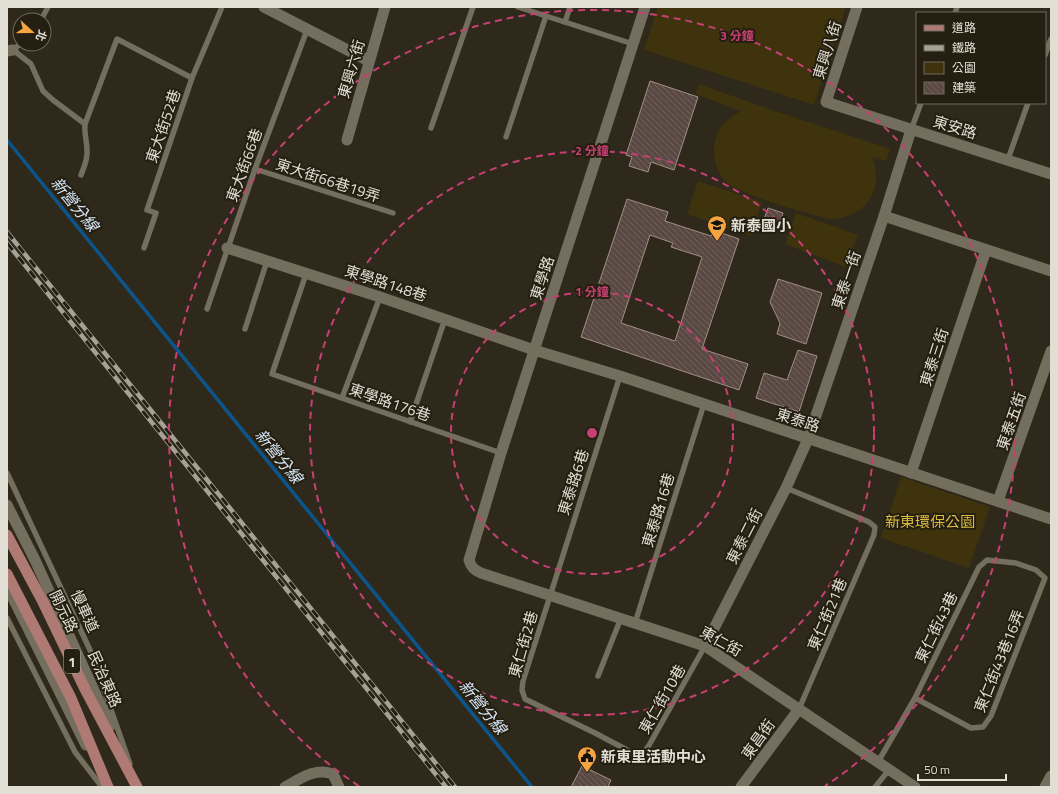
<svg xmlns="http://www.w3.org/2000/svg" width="1058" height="794" font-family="'Titillium Web','Noto Sans TC',sans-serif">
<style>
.park{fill:#3e330c}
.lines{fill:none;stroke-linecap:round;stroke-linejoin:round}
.stream{stroke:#0c548a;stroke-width:3.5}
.building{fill:url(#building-back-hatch);stroke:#a28e87;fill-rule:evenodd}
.service{stroke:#736e5d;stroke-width:5.5}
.minor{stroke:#736e5d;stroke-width:11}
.tertiary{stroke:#736e5d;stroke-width:11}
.primary{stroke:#ae7a73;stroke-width:11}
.rail-casing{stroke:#a5a195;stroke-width:4.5}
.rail{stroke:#241f10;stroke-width:3;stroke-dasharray:9;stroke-linecap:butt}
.ring{fill:none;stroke:#c84073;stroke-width:2;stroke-dasharray:7 5}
.labels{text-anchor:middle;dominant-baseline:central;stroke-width:4;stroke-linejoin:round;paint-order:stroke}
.shield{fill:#241f10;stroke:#a8a599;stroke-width:1}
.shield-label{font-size:14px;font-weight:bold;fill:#e1ded4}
.street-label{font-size:15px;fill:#e1ded4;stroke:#241f10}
.poi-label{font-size:15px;font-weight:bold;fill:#e1ded4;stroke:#241f10;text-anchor:start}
.park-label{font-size:15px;fill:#debc42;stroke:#241f10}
.water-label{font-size:16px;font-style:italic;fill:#d5e5f6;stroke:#241f10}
.centre{fill:#c84073;stroke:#241f10;stroke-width:2}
.ring-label{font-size:12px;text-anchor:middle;font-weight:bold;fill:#c84073;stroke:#241f10;stroke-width:4;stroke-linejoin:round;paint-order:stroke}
</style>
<defs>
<pattern id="building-back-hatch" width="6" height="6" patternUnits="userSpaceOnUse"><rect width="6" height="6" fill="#5a4942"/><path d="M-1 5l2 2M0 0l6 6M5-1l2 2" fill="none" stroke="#71635c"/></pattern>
</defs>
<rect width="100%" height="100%" fill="#2e291a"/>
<g class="park">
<polygon points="658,7 846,7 814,105 644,50"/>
<path d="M699,84l73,26 118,39 -4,12 -14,-4c13,34 -7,61 -42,62 -21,-5 -94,-25 -106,-39 -7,-9 -11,-21 -10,-32 2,-19 11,-28 27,-37l-46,-17z"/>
<polygon points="698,181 762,202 751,236 687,214"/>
<polygon points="796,213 858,235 846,267 785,244"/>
<polygon points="901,477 990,507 969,568 881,538"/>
</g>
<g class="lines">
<polyline class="stream" points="7,140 532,787"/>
</g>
<g class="building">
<polygon points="650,81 698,97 674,170 651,162 648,172 629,166 632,157 626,155"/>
<path d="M627,199l41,13 -3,9 46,15 2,-6 26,9 -37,110 46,15 -9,26 -158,-53zM650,235l23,8 -2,4 31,10 -27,84 -54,-18z"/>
<polygon points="768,208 783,213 777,230 762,225"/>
<polygon points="778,279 822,293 806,344 777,334 780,323 770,302"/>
<polygon points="798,350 817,356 799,412 756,398 764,373 787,380"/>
<polygon points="582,766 611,780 608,787 571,787"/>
</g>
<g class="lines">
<g class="service">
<polyline points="518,7 633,44"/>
<polyline points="955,13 957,7"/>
<polyline points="41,20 48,7"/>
<polyline points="565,22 570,7"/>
<polyline points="20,44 13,50 31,64 43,91 53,100 85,124"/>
<polyline points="1045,55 1051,39"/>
<polyline points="431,128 473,7"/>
<polyline points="911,130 921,103"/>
<polyline points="506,137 546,16"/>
<polyline points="1008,159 1028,103"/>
<polyline points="255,169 393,213"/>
<path d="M81,175c3,-8 7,-16 6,-25 0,-9 -3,-16 -2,-26l32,-85 75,39"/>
<polyline points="144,248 156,213 147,210 192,78 222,7"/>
<polyline points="306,274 272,374 501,453"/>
<polyline points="207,309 255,169 307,30"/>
<polyline points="245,329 267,261"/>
<polyline points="620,376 523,681 522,690 525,699 595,733 631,752 643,753 648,747 705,646"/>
<polyline points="342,398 380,297"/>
<polyline points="410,422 445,319"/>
<polyline points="7,473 90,650 130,764"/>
<polyline points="786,488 869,522 875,527 874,535 799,709"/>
<polyline points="7,618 75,752 102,787"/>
<polyline points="635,623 704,404"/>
<polyline points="598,676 621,618"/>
<polyline points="878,762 915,698 979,567 987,560 1016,563 1036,570 1045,578 991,716 983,727 971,728 915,698"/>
<polyline points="875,787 889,770"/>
</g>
<g class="minor">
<polyline points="264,7 369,61"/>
<path d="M645,7l-144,446 -32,107c2,7 5,10 12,13l224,73 210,141"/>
<polyline points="857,7 826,102 1051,174"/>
<polyline points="7,51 13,50"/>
<polyline points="347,140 385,7"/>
<polyline points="884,216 1051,271"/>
<polyline points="227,248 380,297 534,350 620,376 1051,519"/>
<polyline points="911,473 986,250"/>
<polyline points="998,501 1051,351"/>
<polyline points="705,646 786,488 808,439 884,216 911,130"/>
<path d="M285,787c15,-8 31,-20 48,-13l6,13"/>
<polyline points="741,787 799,709"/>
<polyline points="1045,787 1051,776"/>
</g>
<g class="tertiary">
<polyline points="7,505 35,560 110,726"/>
<polyline points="7,586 86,745"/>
</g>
<g class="primary">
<polyline points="7,535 43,602 86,691 137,787"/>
<polyline points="7,574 71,698 108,787"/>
</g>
<g class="rail-casing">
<g id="rail">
<polyline points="7,232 455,787"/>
<polyline points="7,243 446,787"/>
</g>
</g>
<use href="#rail" class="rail"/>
</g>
<g class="ring">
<circle cx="592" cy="433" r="141"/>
<circle cx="592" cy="433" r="282"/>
<path d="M359 786A423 423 0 1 1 825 786"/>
</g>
<defs>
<g id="school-pin" transform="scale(1)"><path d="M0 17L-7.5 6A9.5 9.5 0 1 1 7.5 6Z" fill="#f4a443" stroke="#241f10"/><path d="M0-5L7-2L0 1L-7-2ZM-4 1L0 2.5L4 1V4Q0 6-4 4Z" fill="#111"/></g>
<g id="civic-pin" transform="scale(1)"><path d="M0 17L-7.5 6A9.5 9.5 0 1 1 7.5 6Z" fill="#f4a443" stroke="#241f10"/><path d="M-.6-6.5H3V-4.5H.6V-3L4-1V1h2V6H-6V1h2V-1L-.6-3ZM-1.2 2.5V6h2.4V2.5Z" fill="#111"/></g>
</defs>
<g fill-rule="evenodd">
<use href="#school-pin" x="717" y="225"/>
<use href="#civic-pin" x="587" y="756"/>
</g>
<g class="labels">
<rect class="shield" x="64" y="649" width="16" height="24" rx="3"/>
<g class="shield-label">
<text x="72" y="661">1</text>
</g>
<g class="street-label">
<text transform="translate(827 50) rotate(-72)">東興八街</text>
<text transform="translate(351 69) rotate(-74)">東興六街</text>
<text transform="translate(163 126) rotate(-71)">東大街52巷</text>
<text transform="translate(955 127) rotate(17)">東安路</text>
<text transform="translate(244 165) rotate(-70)">東大街66巷</text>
<text transform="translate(328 180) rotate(18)">東大街66巷19弄</text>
<text transform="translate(542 278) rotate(-72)">東學路</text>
<text transform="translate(846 280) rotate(-71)">東泰一街</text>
<text transform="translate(386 283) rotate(18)">東學路148巷</text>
<text transform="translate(934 357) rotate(-72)">東泰三街</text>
<text transform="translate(390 402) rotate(19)">東學路176巷</text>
<text transform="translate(798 420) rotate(18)">東泰路</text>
<text transform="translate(1011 421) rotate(-71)">東泰五街</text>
<text transform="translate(573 482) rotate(-72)">東泰路6巷</text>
<text transform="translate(658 510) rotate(-73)">東泰路16巷</text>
<text transform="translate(744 536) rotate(-63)">東泰二街</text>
<text transform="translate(64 611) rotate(64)">開元路</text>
<text transform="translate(85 611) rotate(65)">慢車道</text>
<text transform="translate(827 614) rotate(-67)">東仁街21巷</text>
<text transform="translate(936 627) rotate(-64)">東仁街43巷</text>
<text transform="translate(721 641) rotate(29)">東仁街</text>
<text transform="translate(523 644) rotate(-74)">東仁街2巷</text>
<text transform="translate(999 661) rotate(-68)">東仁街43巷16弄</text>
<text transform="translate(105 679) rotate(66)">民治東路</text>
<text transform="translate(662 699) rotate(-60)">東仁街10巷</text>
<text transform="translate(758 739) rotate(-54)">東昌街</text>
</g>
<g class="poi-label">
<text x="731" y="225">新泰國小</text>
<text x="601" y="756">新東里活動中心</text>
</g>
<g class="park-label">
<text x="930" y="521">新東環保公園</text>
</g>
<g class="water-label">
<text transform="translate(75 204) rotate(51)">新營分線</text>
<text transform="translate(279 456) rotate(51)">新營分線</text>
<text transform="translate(483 707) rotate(51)">新營分線</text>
</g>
</g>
<circle cx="592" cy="433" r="6" class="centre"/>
<g class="ring-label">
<text x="737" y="40">3 分鐘</text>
<text x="592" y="155">2 分鐘</text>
<text x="592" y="296">1 分鐘</text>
</g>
<rect width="1058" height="794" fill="none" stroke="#e1ded4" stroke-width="16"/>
<rect x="916" y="12" width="130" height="92" fill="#241f10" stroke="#706b5e"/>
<rect x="924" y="25" width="20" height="6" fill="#ae7a73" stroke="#706b5e"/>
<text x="952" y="32" font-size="12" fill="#e1ded4">道路</text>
<rect x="924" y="45" width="20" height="6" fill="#a5a195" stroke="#706b5e"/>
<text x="952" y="52" font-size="12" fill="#e1ded4">鐵路</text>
<rect x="924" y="62" width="20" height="12" fill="#3e330c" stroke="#706b5e"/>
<text x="952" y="72" font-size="12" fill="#e1ded4">公園</text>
<rect x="924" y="82" width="20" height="12" fill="url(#building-back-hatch)" stroke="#706b5e"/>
<text x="952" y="92" font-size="12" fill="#e1ded4">建築</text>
<g transform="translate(32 32) rotate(111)"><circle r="19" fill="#241f10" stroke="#706b5e"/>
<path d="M0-3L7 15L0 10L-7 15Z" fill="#f4a443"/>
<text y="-6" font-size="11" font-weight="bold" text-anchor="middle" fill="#e1ded4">北</text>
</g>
<path d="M918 774v6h88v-6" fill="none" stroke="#e1ded4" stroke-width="2"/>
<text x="924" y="774" font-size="12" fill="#e1ded4" stroke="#241f10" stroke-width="3" paint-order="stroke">50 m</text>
</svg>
